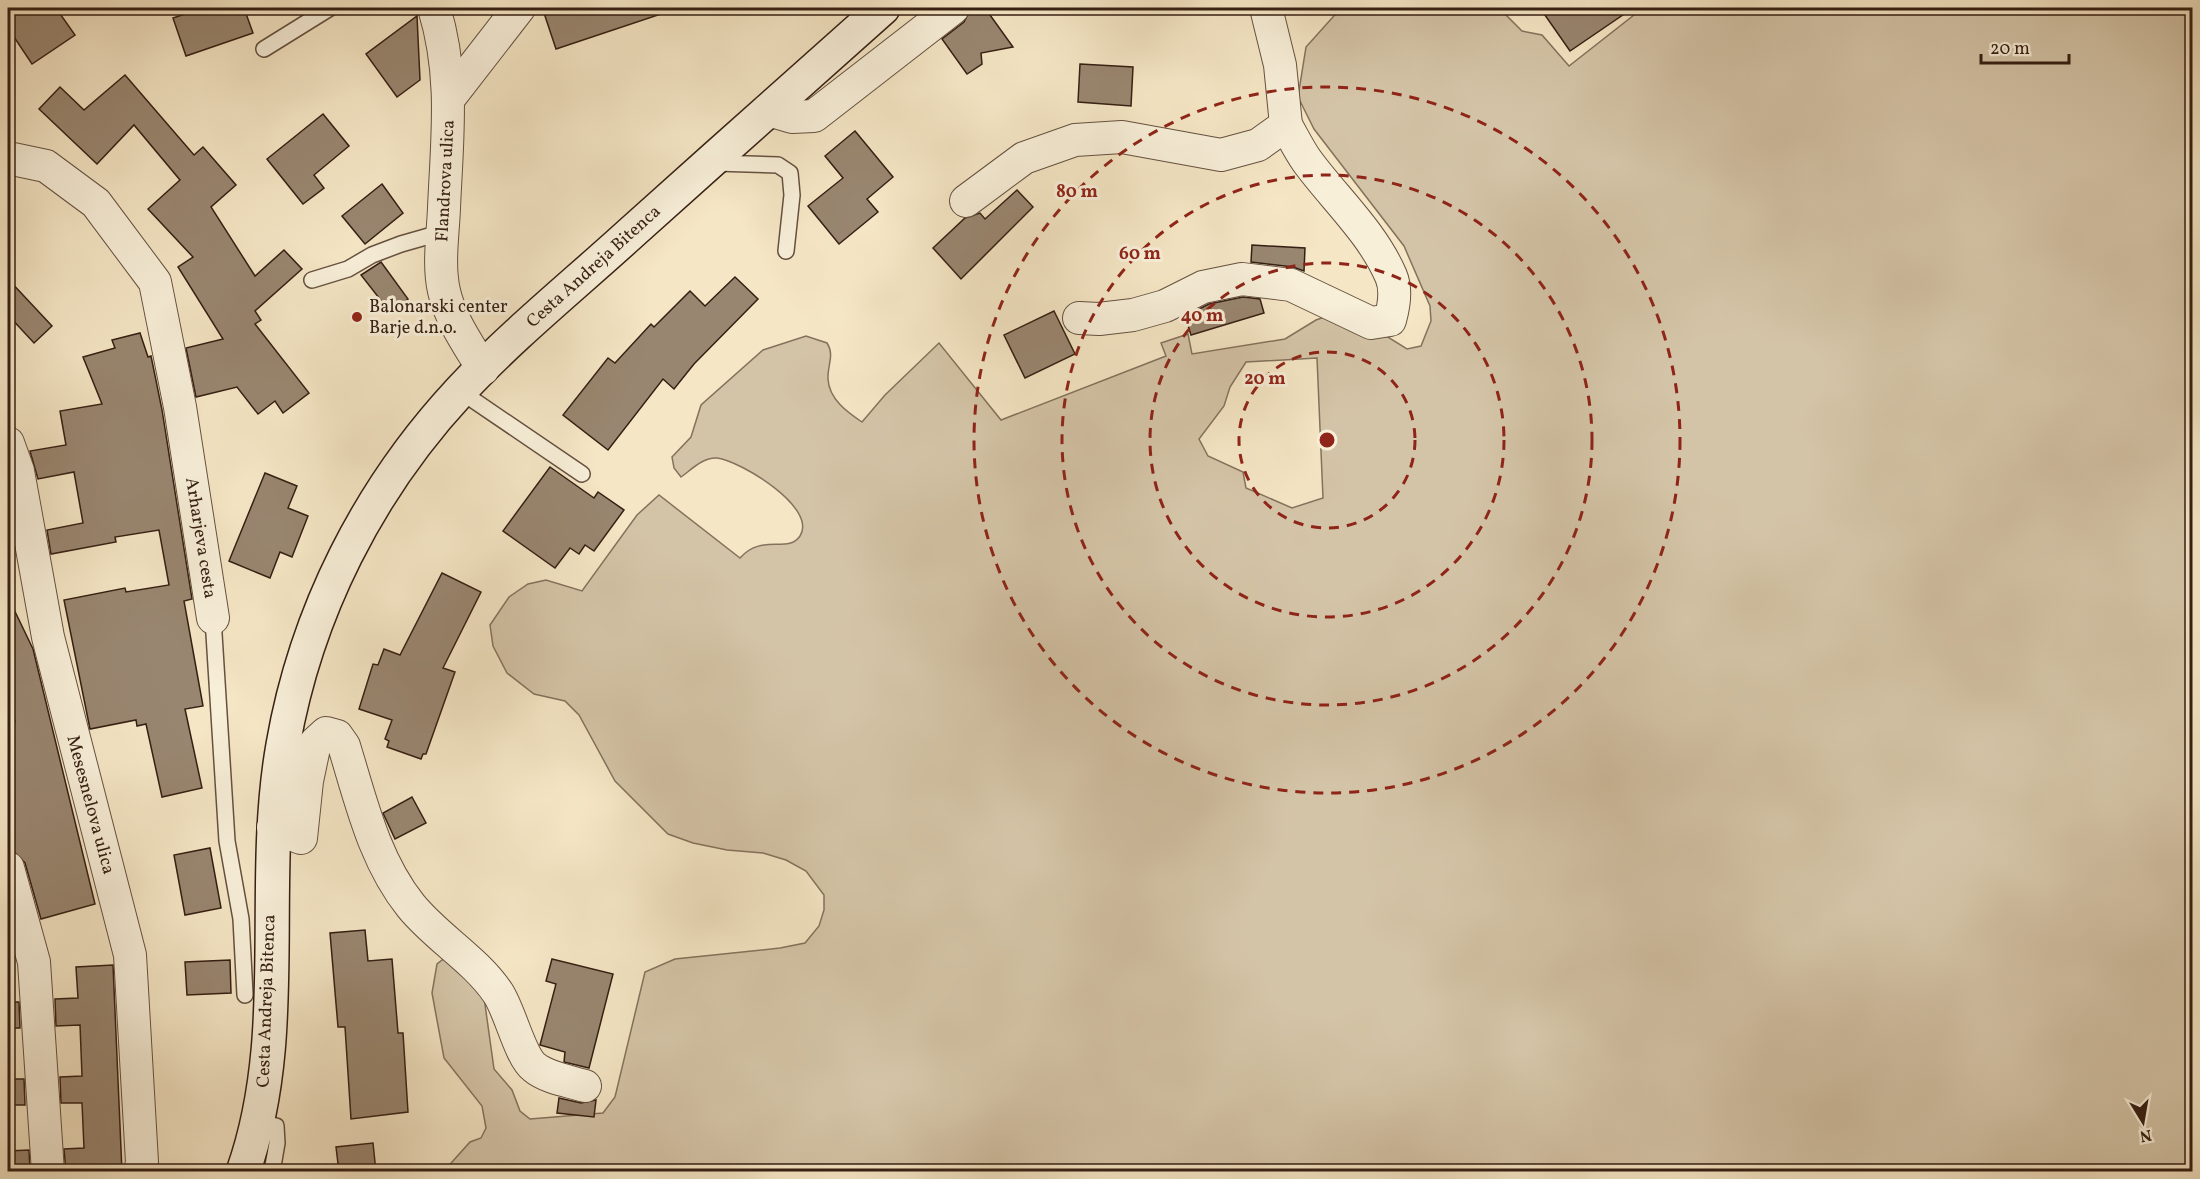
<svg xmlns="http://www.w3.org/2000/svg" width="2200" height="1179" font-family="Vollkorn,serif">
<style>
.green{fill:#d4c4a7;stroke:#84725d;stroke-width:1.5;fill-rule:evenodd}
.building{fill:#998670;stroke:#351f13;stroke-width:1.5}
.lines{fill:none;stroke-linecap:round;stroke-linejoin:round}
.lane-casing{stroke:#655140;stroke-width:18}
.street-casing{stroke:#655140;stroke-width:34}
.secondary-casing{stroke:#351f13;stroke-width:36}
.lane{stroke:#f8efd9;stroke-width:15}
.street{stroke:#f8efd9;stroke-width:32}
.secondary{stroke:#f8efd9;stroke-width:33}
.ring{fill:none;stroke:#8f2418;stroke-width:3;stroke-dasharray:10 8}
.poi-dot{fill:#8f2418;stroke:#f8efd9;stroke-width:2}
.labels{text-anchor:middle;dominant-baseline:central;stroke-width:6;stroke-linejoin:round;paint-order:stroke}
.street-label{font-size:18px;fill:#351f13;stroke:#f8efd9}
.poi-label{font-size:18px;fill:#351f13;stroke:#f8efd9;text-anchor:start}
.centre{fill:#8f2418;stroke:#f8efd9;stroke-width:3}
.ring-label{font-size:18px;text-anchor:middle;font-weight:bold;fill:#8f2418;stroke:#f8efd9;stroke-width:6;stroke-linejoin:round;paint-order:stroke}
</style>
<rect width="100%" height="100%" fill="#f5e6c5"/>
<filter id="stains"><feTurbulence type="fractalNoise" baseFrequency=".00333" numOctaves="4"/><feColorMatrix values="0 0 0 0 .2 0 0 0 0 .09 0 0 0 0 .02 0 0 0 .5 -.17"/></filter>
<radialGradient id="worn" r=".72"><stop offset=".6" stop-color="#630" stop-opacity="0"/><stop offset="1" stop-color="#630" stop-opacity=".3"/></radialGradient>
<path class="green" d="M1341,8h158l23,23 20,4 27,31 74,-58h549v1163h-1748l26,-29 11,-4 5,-10 -4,-22 -38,-48 -12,-65 5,-29 9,-7 36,26 12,86 18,21 8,21 10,8 73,-6 12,-16 30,-125 30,-13 105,-11 25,-5 14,-17 5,-16v-15l-18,-24 -20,-11 -23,-7 -36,-3 -34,-7 -25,-9 -53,-53 -36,-66 -14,-14 -31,-7 -27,-21 -14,-27 -3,-21 19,-28 19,-13 18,-4 36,11 55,-76 22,-20 81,63c22,-25 48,-4 60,-22 18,-28 -59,-75 -83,-78 -14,-1 -26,12 -36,19l-7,-9 -2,-11 19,-20 10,-32 62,-55 43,-14 21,7c8,12 0,23 1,36 1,20 19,33 34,43l23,-27 54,-52 62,77 165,-64 -5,-13 27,-9 4,20 93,-15 31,-19 22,-8 16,4 53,33 14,-3 10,-25 -1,-15 -26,-60 -90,-117 -16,-32 8,-50zM1317,358l6,140 -31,10 -46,-20 -3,-16 -35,-16 -9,-17 25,-33 6,-19 16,-25z"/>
<g class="building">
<polygon points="8,8 56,8 75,35 32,64 8,28"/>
<polygon points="203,8 244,8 253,33 186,56 173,18"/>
<polygon points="561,8 667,8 667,12 556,49 544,13"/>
<polygon points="971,8 985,8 1013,47 981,53 982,64 967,74 942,39 964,22"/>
<polygon points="1540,8 1633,8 1570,51"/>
<polygon points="417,16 420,80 397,97 366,54"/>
<polygon points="1080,64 1133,67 1131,106 1078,102"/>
<polygon points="125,75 194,155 203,147 236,185 211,207 255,276 284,250 302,269 255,311 261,320 255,324 309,393 283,413 275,401 258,414 237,387 196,397 186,348 223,339 178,267 193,257 148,209 180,180 134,125 97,164 39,109 60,87 84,110"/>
<polygon points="323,114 349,146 314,175 324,188 303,204 267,159"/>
<polygon points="855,131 893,177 867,199 878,212 839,244 808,206 843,178 825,156"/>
<polygon points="382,184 403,213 365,244 342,216"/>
<polygon points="1017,190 1033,207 961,279 933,248 965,218 980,213 985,219"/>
<polygon points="1252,245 1305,248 1304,271 1293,267 1251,262"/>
<polygon points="381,262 408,299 390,312 361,275"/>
<polygon points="735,277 758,299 694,364 674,389 663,379 608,450 563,415 608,358 615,363 651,324 654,327 690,291 705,306"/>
<polygon points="8,279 52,326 34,343 8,315"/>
<polygon points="1243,297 1260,299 1264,313 1191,335 1185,316 1209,304"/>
<polygon points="1054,311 1075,354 1025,378 1004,335"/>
<polygon points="140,333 148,357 151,356 162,410 192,599 184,601 203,706 185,709 202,788 162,797 146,724 137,726 136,720 90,729 64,600 125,588 126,592 169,585 159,530 115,537 116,542 51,554 47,530 83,523 74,472 38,479 30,451 66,445 60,411 102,404 83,357 115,348 112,340"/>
<polygon points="550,467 594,498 598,492 624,510 594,551 585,545 579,554 570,548 555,568 503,531"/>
<polygon points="265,473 297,486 288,508 308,516 292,557 280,552 270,578 229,561"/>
<polygon points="442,573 481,592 443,668 455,672 426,754 423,754 421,759 387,747 389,741 385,739 392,720 359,709 373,664 378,665 384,649 400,655"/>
<polygon points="8,597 33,649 95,904 41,919 25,863 14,852 8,826 8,724 15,722 8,694"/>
<polygon points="412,797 426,823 395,839 383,813"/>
<polygon points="210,848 221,908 185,915 174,855"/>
<polygon points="365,930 368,961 392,959 398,1033 403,1033 408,1112 351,1119 345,1027 338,1027 330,933"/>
<polygon points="552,959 613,974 589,1068 564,1062 565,1052 540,1045 556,984 546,981"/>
<polygon points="230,960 231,993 187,995 185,962"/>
<polygon points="113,965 122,1172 66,1172 64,1149 84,1148 82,1103 61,1103 60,1077 82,1076 80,1025 56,1026 55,999 78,998 76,967"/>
<polygon points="8,1002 19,1002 20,1028 8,1028"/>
<polygon points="8,1079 24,1079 25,1105 8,1105"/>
<polygon points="559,1098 581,1103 596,1100 594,1117 557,1113"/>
<polygon points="373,1143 376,1172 339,1172 336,1147"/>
<polygon points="29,1150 30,1172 8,1172 8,1151"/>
</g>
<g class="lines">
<g class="lane-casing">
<g id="lane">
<polyline points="264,49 330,8"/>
<polyline points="715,163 778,165 790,173 792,195 786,251"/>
<polyline points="312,280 348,269 372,255 401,244 443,232"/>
<polyline points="460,391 582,474"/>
<polyline points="213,618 227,841 241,919 245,995"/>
<polyline points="258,1122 276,1126 277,1143 272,1172"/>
</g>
</g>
<g class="street-casing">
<g id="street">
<path d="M434,8c21,68 13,130 10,200 -1,26 -6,57 0,83 6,28 24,53 39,78"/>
<polyline points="450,97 519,8"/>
<polyline points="768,110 792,117 814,116 953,8"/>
<polyline points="8,158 46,166 96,203 155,282 180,407 213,618"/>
<polyline points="966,201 1024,158 1075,140 1122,137 1221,155 1258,145 1286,125 1280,65 1266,8"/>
<path d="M1079,318l20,1 34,-4 32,-9 38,-19 39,-8 49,6 80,38 19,-3c4,-14 7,-30 1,-44 -19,-44 -57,-78 -84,-115 -8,-11 -14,-24 -21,-36"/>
<polyline points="8,443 18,471 48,637 130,955 142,1162 140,1172"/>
<path d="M273,827l28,11 6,-57 8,-38 11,-10 11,3 7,10c17,55 30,114 67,160 26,32 64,53 87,87 12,18 22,63 36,74 13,11 35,14 51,19"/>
<polyline points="8,868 34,962 48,1172"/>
</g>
</g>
<g class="secondary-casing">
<path id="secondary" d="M243,1172c49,-138 15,-285 40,-427 23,-132 85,-255 177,-354 52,-56 114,-106 171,-158 84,-75 168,-151 252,-225"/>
</g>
<use href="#lane" class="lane"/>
<use href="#street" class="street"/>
<use href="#secondary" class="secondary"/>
</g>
<g class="ring">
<circle cx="1327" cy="440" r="88"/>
<circle cx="1327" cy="440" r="177"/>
<circle cx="1327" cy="440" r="265"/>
<circle cx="1327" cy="440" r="353"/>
</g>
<circle class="poi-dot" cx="357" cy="317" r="6"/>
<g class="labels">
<g class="street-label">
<text transform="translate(446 181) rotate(-87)">Flandrova ulica</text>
<text transform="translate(594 267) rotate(-42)">Cesta Andreja Bitenca</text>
<text transform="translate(200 538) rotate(81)">Arharjeva cesta</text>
<text transform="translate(90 805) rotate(75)">Mesesnelova ulica</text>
<text transform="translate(267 1001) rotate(-88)">Cesta Andreja Bitenca</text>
</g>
<g class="poi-label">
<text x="369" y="307">Balonarski center<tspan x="369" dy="21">Barje d.n.o.</tspan></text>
</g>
</g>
<circle cx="1327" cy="440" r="9" class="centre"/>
<g class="ring-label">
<text x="1077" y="197">80 m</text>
<text x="1140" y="259">60 m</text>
<text x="1202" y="321">40 m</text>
<text x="1265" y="384">20 m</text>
</g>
<rect width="2200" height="1179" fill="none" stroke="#f5e6c5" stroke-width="30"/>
<rect x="9" y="9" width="2182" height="1161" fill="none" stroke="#351f13" stroke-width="3"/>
<rect x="15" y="15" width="2170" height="1149" fill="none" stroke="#351f13" stroke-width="1.5"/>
<g transform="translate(2143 1122) rotate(169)" stroke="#f8efd9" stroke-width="4.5" paint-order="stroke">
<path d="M0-4.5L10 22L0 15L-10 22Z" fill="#351f13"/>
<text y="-9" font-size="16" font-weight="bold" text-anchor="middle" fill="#351f13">N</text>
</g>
<path d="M1981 54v9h88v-9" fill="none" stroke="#351f13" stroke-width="3"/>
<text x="1990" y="54" font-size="18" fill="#351f13" stroke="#f8efd9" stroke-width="4.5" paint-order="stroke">20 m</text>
<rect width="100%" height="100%" filter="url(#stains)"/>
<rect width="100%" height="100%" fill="url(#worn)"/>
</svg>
